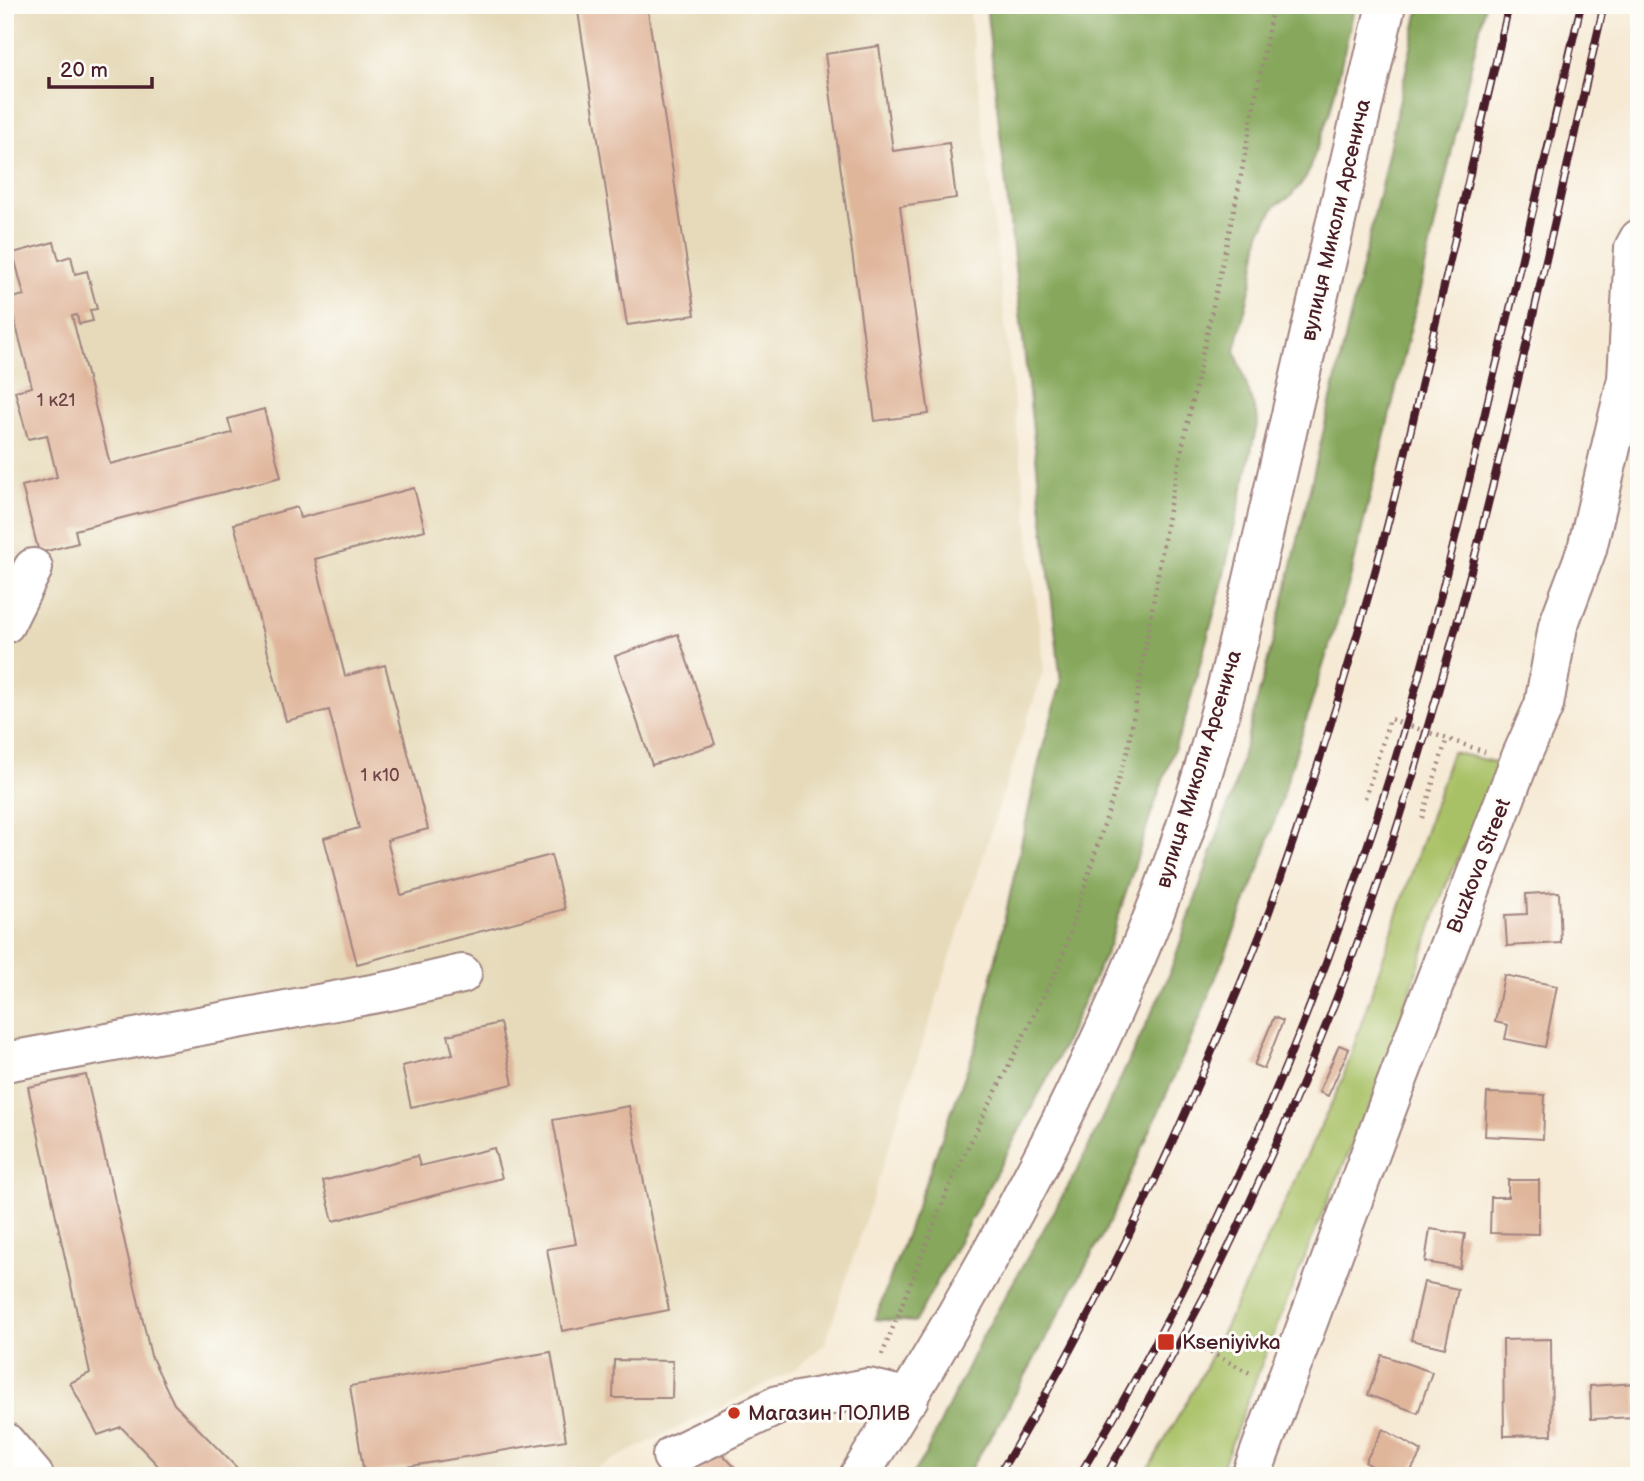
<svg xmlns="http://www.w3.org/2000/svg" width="1644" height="1481" font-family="'Balsamiq Sans',sans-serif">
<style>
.built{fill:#e6daba}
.green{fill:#a9c166;stroke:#7a7048;stroke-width:2}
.forest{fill:#86a75b;stroke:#686343;stroke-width:2}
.building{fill:#e0b69b}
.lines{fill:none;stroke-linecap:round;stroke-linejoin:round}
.minor-casing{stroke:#a08480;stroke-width:42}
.major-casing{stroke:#a08480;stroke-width:42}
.path{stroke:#a08480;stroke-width:4.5;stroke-dasharray:2 5;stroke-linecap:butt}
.minor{stroke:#fff;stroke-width:38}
.major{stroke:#fff;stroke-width:38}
.rail-casing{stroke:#4a1f2b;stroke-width:8}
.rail{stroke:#fdfcf7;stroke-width:5;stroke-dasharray:16;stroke-linecap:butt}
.poi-dot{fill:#c8321e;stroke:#fdfcf7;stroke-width:2.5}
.labels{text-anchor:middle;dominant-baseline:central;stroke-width:6;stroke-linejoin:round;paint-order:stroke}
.number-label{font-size:18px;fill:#704547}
.street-label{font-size:21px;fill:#4a1f2b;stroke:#fdfcf7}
.poi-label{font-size:21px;fill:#4a1f2b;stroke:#fdfcf7;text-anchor:start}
</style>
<rect width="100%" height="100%" fill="#fdfcf7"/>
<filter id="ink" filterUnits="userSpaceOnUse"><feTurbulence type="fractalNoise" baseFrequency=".0143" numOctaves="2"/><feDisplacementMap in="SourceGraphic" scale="14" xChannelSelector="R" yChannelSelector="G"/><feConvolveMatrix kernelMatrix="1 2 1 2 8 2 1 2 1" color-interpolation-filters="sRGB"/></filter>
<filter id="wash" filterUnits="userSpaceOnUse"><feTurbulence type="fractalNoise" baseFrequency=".00686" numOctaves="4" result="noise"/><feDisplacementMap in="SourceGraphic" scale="28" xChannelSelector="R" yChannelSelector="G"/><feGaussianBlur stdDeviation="1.57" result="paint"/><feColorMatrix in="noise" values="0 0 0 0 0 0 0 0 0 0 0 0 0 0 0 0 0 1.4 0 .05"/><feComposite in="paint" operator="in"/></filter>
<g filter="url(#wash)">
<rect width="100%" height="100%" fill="#f6ead5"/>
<polygon class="built" points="5,5 969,5 1044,668 825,1344 792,1371 580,1476 5,1476"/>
<polygon class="green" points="1452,752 1502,764 1445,887 1378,1087 1327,1202 1264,1358 1219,1476 1144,1476 1198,1382 1263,1249 1342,1081"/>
<g class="forest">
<polygon points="986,5 1355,5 1330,112 1306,178 1290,197 1275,206 1260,233 1252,282 1235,350 1258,420 1220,592 1185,719 1150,817 1109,946 1051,1072 915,1322 875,1319 978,1040 1040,758 1061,683"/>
<polygon points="1420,5 1485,5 1422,281 1349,583 1261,864 1197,1025 1109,1223 1001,1420 966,1476 911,1476 926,1453 981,1339 1079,1167 1168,978 1234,788 1284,599 1382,182"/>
</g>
<g id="blocks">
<g class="building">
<polygon points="577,5 647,5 695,315 627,325"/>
<polygon points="879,46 893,151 949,143 956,198 900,206 929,414 875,421 825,54"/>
<polygon points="54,242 59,260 71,256 75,274 87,271 97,309 90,310 93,321 79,324 77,315 72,316 110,464 232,433 228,419 264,409 281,477 75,530 78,543 39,553 22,486 57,477 47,435 28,439 15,391 32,387 9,299 24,295 13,253"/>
<polygon points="414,488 425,530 315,559 345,676 385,665 428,829 387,840 401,895 551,855 565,909 357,964 324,838 359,828 329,710 286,721 234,524 297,507 300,518"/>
<polygon points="678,634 715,744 652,765 615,656"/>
<polygon points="1559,892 1561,943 1507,946 1505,915 1527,914 1526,894"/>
<polygon points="1504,975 1557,986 1545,1047 1505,1039 1508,1025 1495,1022"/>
<polygon points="1274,1017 1283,1021 1264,1069 1254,1065"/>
<polygon points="500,1023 513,1084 411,1107 402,1066 453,1054 448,1035"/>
<polygon points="1339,1045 1349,1049 1328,1096 1319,1092"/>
<polygon points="86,1075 151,1356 174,1404 245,1476 168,1476 121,1427 98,1435 70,1383 90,1373 28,1087"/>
<polygon points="1487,1093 1545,1095 1543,1139 1485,1136"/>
<polygon points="629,1106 669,1310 562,1331 547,1249 576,1244 553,1120"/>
<polygon points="494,1148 502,1178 333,1221 323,1181 417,1156 420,1166"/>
<polygon points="1508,1180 1539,1180 1539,1234 1490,1233 1491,1197 1508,1197"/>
<polygon points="1430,1229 1465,1234 1460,1268 1425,1262"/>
<polygon points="1424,1282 1458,1289 1445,1348 1411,1340"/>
<polygon points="1551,1339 1552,1435 1504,1436 1503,1340"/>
<polygon points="551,1352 566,1440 364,1474 350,1386"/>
<polygon points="1382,1355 1432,1372 1418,1413 1368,1395"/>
<polygon points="614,1360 673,1361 672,1398 613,1398"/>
<polygon points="1636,1383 1637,1417 1591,1419 1590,1386"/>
<polygon points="1383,1429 1422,1451 1408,1476 1390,1476 1365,1462"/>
<polygon points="715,1446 743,1476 684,1476"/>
</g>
</g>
</g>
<g filter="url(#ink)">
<use href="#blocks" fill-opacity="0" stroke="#a08480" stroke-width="2"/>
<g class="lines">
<g class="minor-casing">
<g id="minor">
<polyline points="5,624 33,568"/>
<polyline points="5,1062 394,990 462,974"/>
<polyline points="5,1442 34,1476"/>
<polyline points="672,1456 778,1405 868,1388 909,1398"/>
<polyline points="1251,1476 1390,1100 1521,757 1544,705 1558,626 1587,549 1627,379 1634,248 1639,239"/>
</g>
</g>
<g class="major-casing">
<path id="major" d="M859,1476c55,-87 107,-176 156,-266 57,-107 110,-216 152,-330 49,-131 79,-269 110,-405 36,-156 73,-313 109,-470"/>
</g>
<g class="path">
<polyline points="1365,798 1390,719 1485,752"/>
<polyline points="1422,818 1447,738"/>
<polyline points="1204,1349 1250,1373"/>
<polyline points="882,1355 953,1177 1061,961 1128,749 1170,504 1238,191 1273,5"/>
</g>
<use href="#minor" class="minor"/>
<use href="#major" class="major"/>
<g class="rail-casing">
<g id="rail">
<path d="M998,1476c78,-128 144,-262 203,-399 24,-56 48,-111 69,-168 33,-94 63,-189 90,-284 34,-116 60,-234 87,-352 20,-89 41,-178 62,-268"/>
<path d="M1079,1476c136,-223 240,-468 316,-716 37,-123 67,-248 96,-373 31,-127 61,-254 90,-382"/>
<path d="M1106,1476c36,-64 71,-128 105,-193 27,-54 52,-109 76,-164 30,-69 58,-140 83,-211 102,-294 164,-600 234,-903"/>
</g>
</g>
<use href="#rail" class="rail"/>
</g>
</g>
<g class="poi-dot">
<rect x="1157" y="1333" width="18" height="18" rx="3.5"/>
<circle cx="734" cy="1413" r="7"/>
</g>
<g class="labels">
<g class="number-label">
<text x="56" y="400">1 к21</text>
<text x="380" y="775">1 к10</text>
</g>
<g class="street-label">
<text transform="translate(1336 220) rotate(-77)">вулиця Миколи Арсенича</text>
<text transform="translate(1199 769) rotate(-73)">вулиця Миколи Арсенича</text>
<text transform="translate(1479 866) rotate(-69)">Buzkova Street</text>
</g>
<g class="poi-label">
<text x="1182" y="1342">Kseniyivka</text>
<text x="748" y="1413">Магазин ПОЛИВ</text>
</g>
</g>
<rect width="1644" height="1481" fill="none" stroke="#fdfcf7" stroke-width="28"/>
<path d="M49 77v10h103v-10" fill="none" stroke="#4a1f2b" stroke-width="3.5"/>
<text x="60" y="77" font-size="21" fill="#4a1f2b" stroke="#fdfcf7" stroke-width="5" paint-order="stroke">20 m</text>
</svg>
